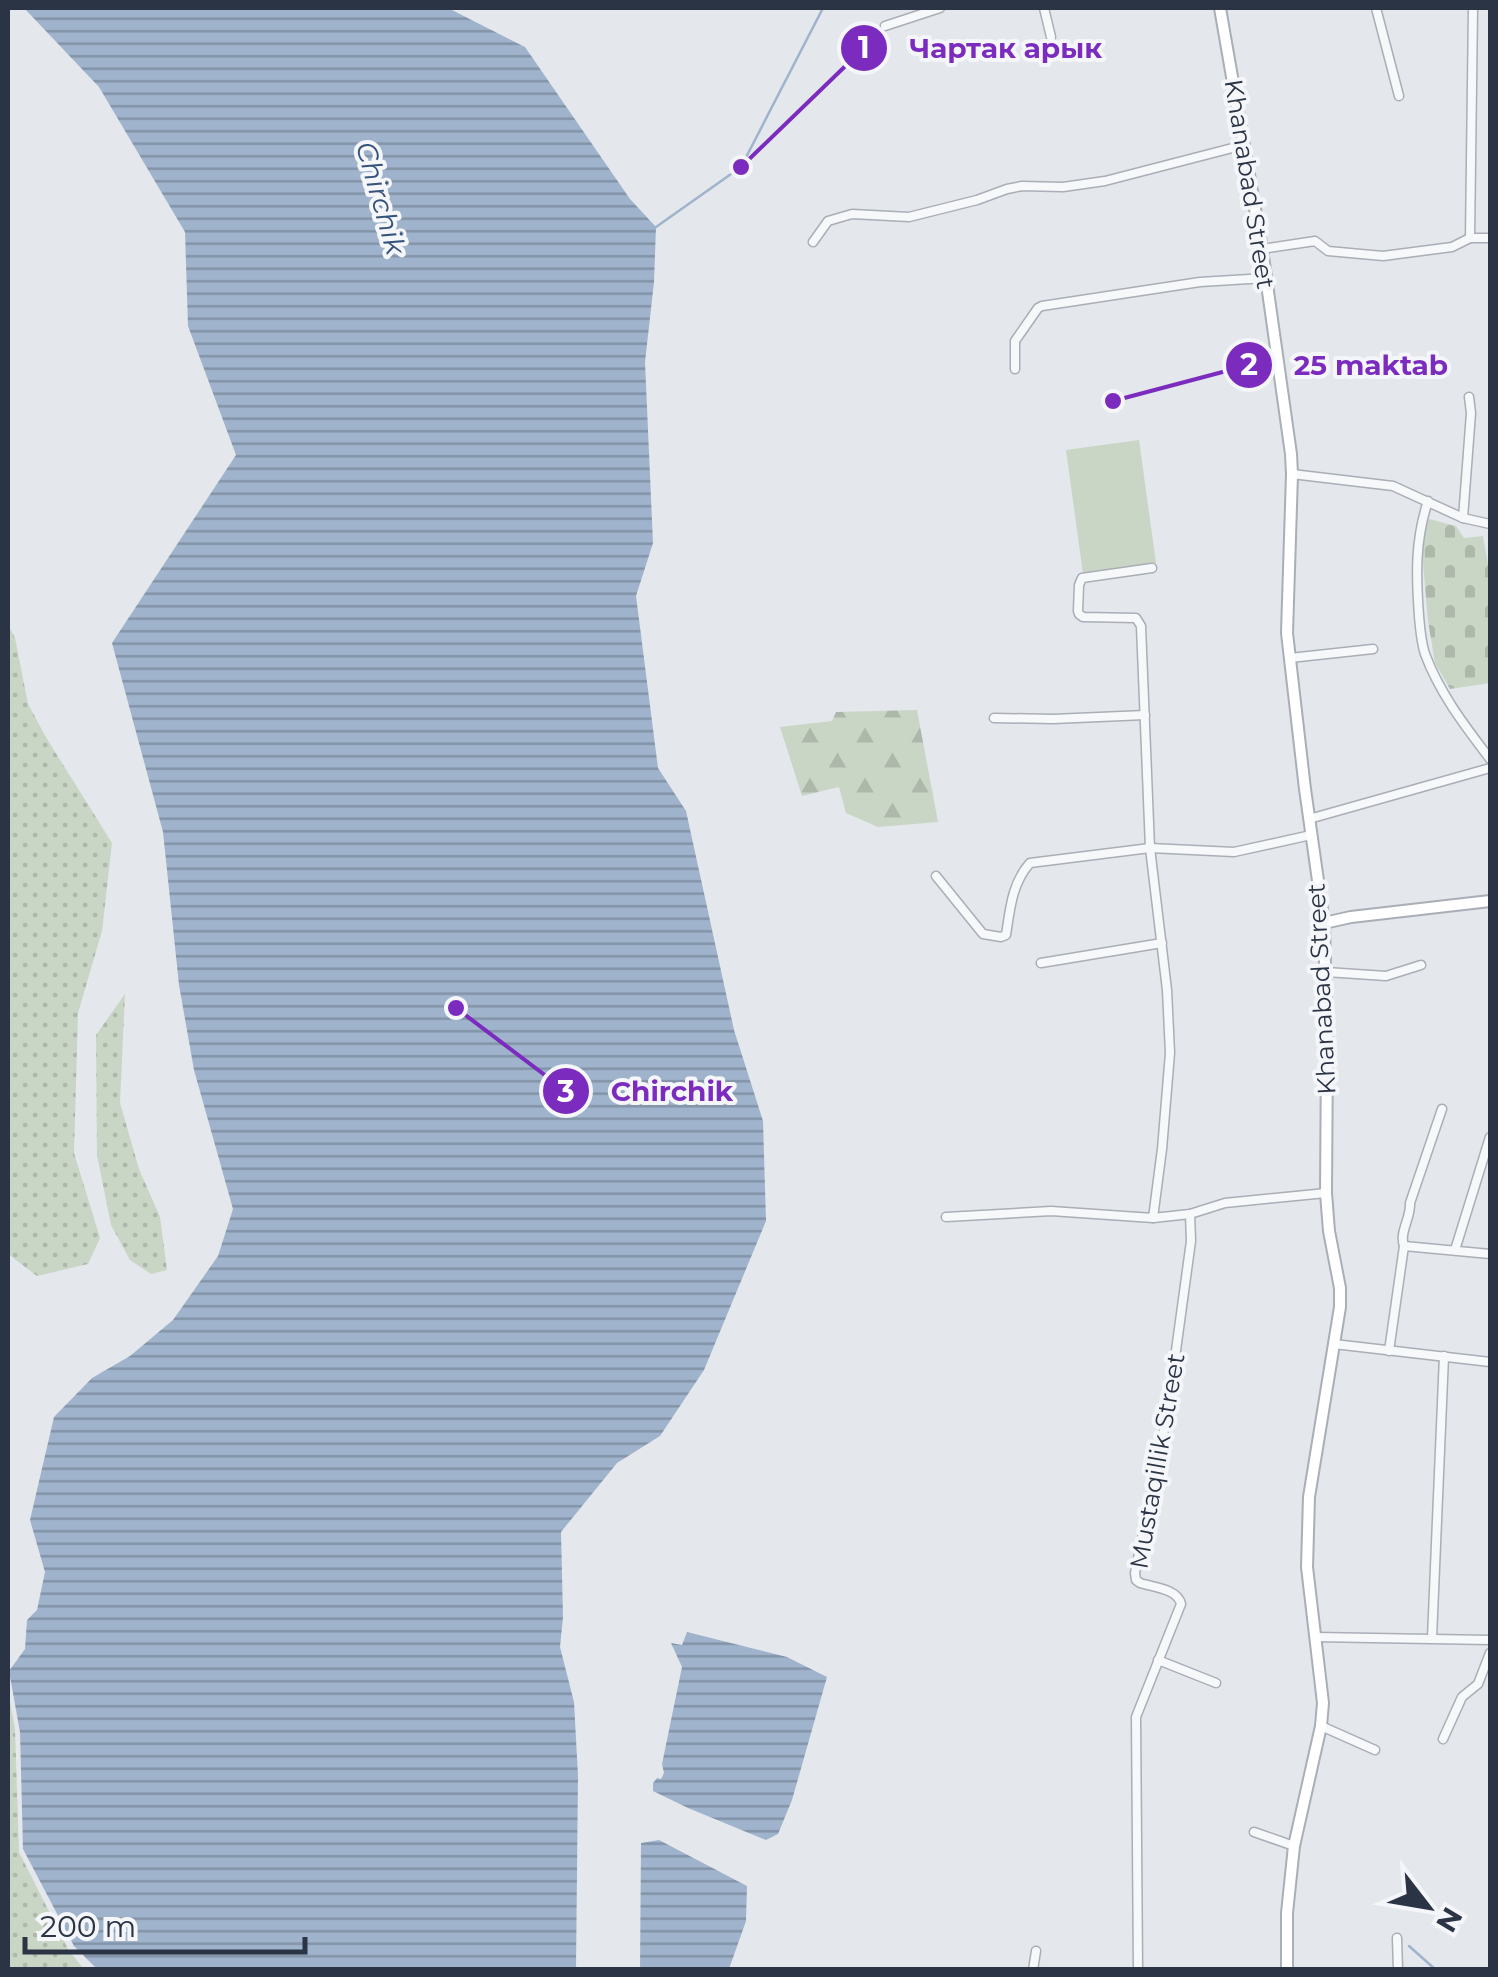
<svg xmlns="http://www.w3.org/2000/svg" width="1498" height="1977" font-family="Montserrat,sans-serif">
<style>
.grass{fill:url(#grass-dots)}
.forest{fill:url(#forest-firs)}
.cemetery{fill:url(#cemetery-stones)}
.pitch{fill:#c9d6c5}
.water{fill:url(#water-rules)}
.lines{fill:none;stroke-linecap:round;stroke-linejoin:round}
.stream{stroke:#9fb4cc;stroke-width:2.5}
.street-casing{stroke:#a9aeb7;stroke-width:11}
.secondary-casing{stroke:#a9aeb7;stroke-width:14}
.street{stroke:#f7f8fa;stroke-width:8}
.secondary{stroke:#fff;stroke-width:10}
.labels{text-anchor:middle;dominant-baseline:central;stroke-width:8;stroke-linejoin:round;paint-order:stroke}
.street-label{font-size:25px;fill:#2b3445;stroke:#f4f6f9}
.water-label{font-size:28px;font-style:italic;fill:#34527a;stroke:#f4f6f9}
.leader{fill:none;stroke:#7b2cbf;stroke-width:4}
.callout-dot{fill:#7b2cbf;stroke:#f4f6f9;stroke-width:4}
.mark-label{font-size:30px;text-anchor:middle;font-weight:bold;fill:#fff}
.callout-label{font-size:28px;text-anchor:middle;font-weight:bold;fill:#7b2cbf;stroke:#f4f6f9;stroke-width:8;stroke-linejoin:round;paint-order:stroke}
</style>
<defs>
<pattern id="grass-dots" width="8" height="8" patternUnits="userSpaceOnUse" patternTransform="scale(2.5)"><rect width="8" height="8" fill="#c9d6c5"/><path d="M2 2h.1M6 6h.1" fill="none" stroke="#adb8ab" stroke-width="1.8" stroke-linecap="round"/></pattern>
<pattern id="forest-firs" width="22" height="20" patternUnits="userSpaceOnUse" patternTransform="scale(2.5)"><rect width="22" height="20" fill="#c9d6c5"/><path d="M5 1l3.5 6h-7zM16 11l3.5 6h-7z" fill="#adb8ab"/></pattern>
<pattern id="cemetery-stones" width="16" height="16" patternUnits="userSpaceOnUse" patternTransform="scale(2.5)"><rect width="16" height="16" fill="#c9d6c5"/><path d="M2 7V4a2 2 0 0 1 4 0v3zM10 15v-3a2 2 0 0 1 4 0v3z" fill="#adb8ab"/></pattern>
<pattern id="water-rules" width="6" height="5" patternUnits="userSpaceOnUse" patternTransform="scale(2.5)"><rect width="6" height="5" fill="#9fb4cc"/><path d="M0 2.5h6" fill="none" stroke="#8293a7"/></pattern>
</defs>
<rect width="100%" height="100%" fill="#e4e7ec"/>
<g class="grass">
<polygon points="8,624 15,638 28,704 47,739 112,843 102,931 78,1013 74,1153 100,1238 88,1264 37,1276 8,1254"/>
<polygon points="125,994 120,1103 139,1169 160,1217 167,1270 151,1274 130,1260 111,1225 97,1155 96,1035"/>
<polygon points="8,1690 15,1729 19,1852 69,1951 84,1969 8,1969"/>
</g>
<polygon class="forest" points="917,710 938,822 878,827 846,813 839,787 802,796 780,727 832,721 836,712"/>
<polygon class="cemetery" points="1429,519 1456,526 1464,538 1483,536 1490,576 1490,683 1450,689 1435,663 1428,621 1421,540"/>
<polygon class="pitch" points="1139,440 1156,563 1083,574 1066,450"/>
<g class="water">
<polygon points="24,8 414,8 452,10 525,47 630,199 656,227 654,282 645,362 653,543 636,596 658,768 686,811 734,1030 763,1121 766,1221 704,1370 660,1436 617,1463 561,1532 563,1617 560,1647 574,1702 578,1776 576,1969 97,1969 74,1946 23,1849 20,1732 9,1671 25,1649 27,1620 37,1610 45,1572 30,1520 54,1417 92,1378 130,1356 173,1320 218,1256 233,1209 194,1070 179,985 163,832 112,643 236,455 188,326 185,232 99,87"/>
<polygon points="687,1632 787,1657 827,1677 792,1800 778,1834 766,1840 688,1808 653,1791 653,1783 657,1778 661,1779 664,1773 662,1764 682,1667 671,1643 682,1645"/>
<polygon points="659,1840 747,1886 746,1921 729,1969 640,1969 641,1843"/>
</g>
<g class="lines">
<g class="stream">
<polyline points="656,227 741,167 823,8"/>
<polyline points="1409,1946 1436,1970"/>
</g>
<g class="street-casing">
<g id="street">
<polyline points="1044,8 1051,37"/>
<polyline points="1376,8 1399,96"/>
<polyline points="885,26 940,8"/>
<polyline points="1470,238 1473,8"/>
<polyline points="813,242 828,221 852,214 909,217 977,200 1007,189 1022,186 1063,187 1105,181 1244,145"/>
<polyline points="1262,249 1315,241 1328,251 1383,256 1452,247 1470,238 1490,238"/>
<polyline points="1015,369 1015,341 1038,308 1042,306 1200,282 1266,278"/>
<polyline points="1292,474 1393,486 1463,518 1490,524"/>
<path d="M1428,501c-13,39 -12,74 -9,115 1,12 2,26 6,38 15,40 40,72 65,105"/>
<polyline points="1463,518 1471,413 1469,397"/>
<polyline points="1152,568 1082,578 1079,585 1078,611 1079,614 1083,617 1136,618 1141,626 1150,848 1167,990 1170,1053 1162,1149 1153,1218"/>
<polyline points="1290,658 1373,649"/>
<polyline points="994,718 1053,719 1145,715"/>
<polyline points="1309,819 1490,768"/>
<path d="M936,876l47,58 18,3 5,-2c4,-26 6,-52 24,-72l120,-15 84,4 77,-17"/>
<polyline points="1041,963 1162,943"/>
<polyline points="1326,972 1386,976 1421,965"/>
<polyline points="946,1217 1051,1211 1153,1218 1190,1214 1225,1203 1326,1193"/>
<polyline points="1404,1246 1490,1254"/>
<polyline points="1455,1250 1490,1137"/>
<polyline points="1334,1344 1490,1362"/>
<path d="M1389,1351l15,-105c-5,-14 7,-28 6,-43l32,-94"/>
<polyline points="1315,1637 1490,1640"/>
<polyline points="1432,1638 1444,1356"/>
<polyline points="1158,1660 1216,1683"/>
<polyline points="1321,1726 1375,1750"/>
<polyline points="1443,1739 1462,1697 1478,1684 1490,1653"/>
<polyline points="1254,1832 1294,1846"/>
<polyline points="1397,1938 1398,1970"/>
<polyline points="1033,1970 1036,1951"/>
<path d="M1138,1970l-2,-253 45,-113c-3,-15 -28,-17 -41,-21l-4,-3 -1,-7 32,-157 24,-175 -1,-27"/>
</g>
</g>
<g class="secondary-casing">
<g id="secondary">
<polyline points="1220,8 1262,249 1291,454 1292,474 1287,633 1305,789 1324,923 1327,1050 1326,1193 1329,1231 1340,1288 1340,1307 1309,1497 1307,1567 1323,1703 1321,1726 1294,1846 1287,1913 1287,1970"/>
<polyline points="1324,923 1351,917 1490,901"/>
</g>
</g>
<use href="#street" class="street"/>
<use href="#secondary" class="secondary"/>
</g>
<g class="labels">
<g class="street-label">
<text transform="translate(1250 184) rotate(81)">Khanabad Street</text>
<text transform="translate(1321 989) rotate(-93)">Khanabad Street</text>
<text transform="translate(1157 1461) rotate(-80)">Mustaqillik Street</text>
</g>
<g class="water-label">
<text transform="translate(381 198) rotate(74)">Chirchik</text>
</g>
</g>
<path class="leader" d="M741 167L864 48M1113 401L1249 365M456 1008L566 1091"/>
<g class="callout-dot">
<circle cx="741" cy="167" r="10"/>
<circle cx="1113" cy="401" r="10"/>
<circle cx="456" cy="1008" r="10"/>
<circle cx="864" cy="48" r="25"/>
<circle cx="1249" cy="365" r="25"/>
<circle cx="566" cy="1091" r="25"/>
</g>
<g class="mark-label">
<text x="864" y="58">1</text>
<text x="1249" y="375">2</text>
<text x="566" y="1102">3</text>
</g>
<g class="callout-label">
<text x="1006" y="58">Чартак арык</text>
<text x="1371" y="375">25 maktab</text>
<text x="672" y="1101">Chirchik</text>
</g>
<rect width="1498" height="1977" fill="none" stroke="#2b3445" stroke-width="20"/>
<g transform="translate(1428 1907) rotate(121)" stroke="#f4f6f9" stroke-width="8" paint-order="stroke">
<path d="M0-8L18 38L0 25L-18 38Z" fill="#2b3445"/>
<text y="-15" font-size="28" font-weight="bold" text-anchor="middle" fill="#2b3445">N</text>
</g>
<path d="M25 1937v15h280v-15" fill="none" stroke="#2b3445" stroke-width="5"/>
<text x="40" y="1937" font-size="30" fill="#2b3445" stroke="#f4f6f9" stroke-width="8" paint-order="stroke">200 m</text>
</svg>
